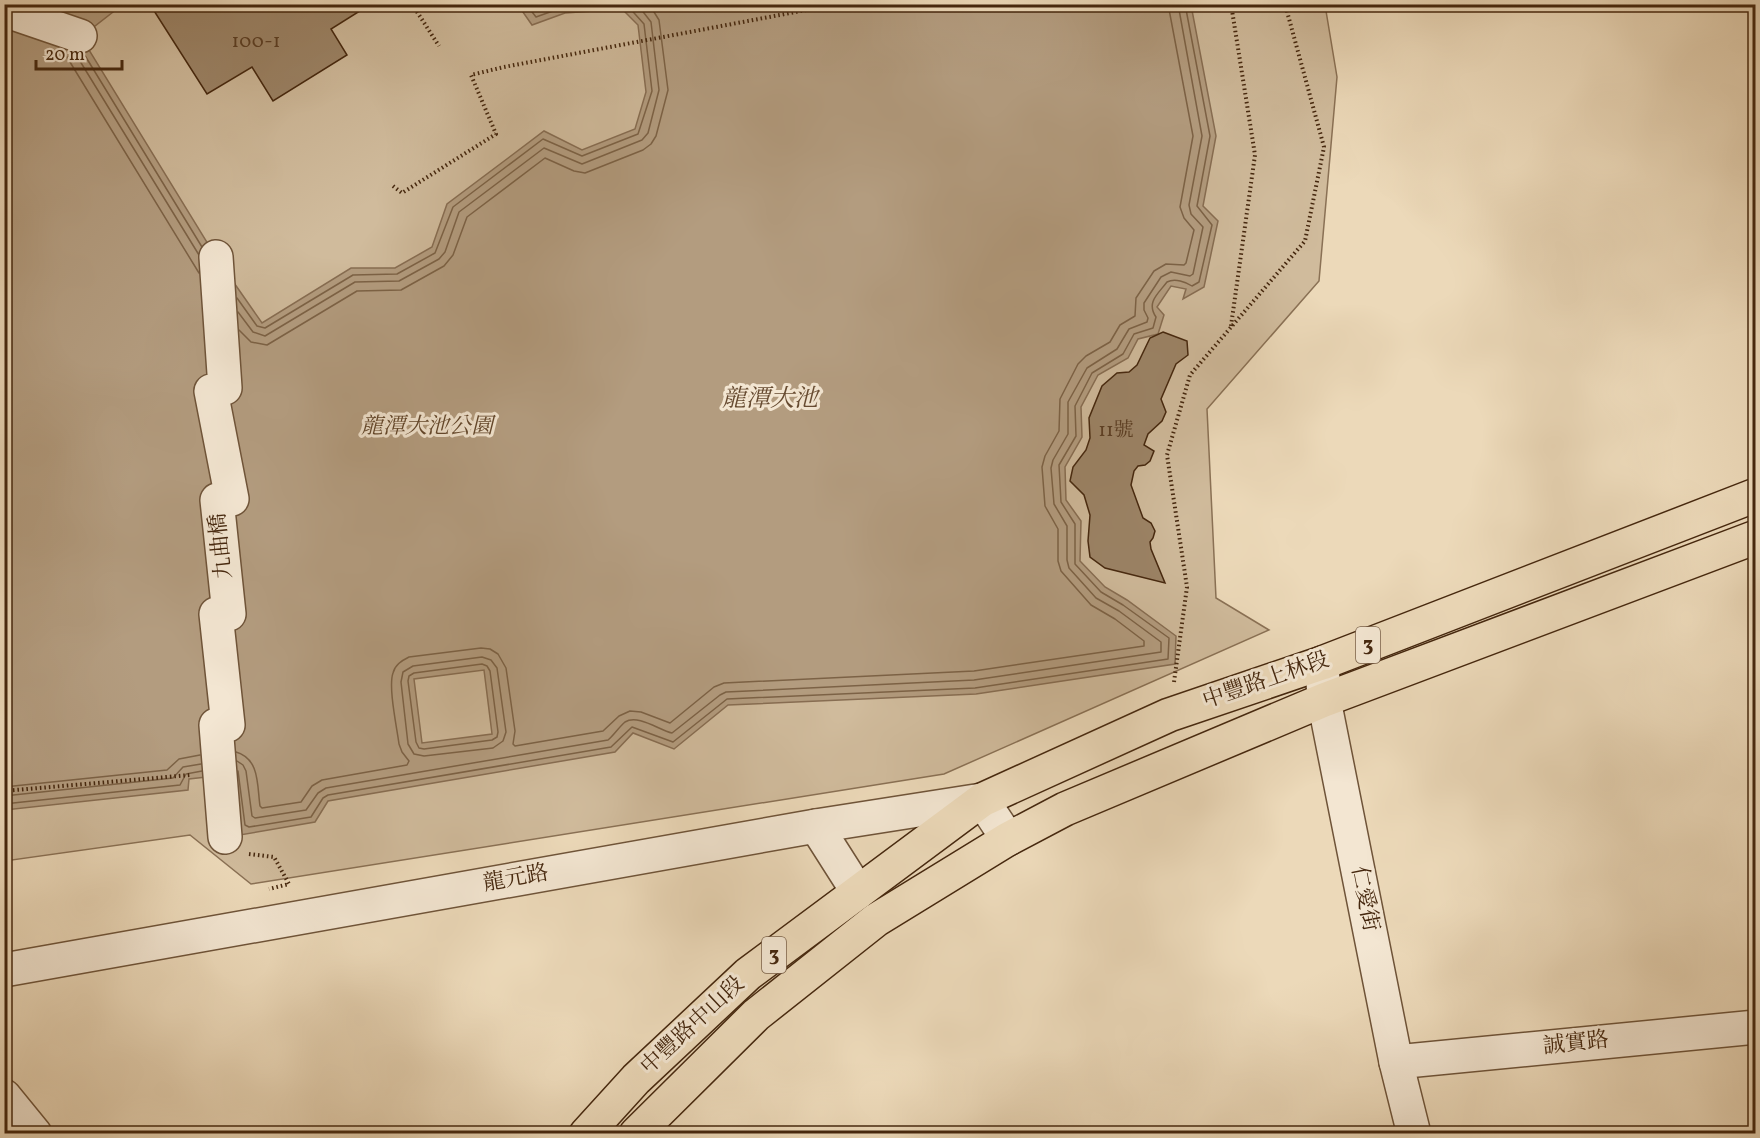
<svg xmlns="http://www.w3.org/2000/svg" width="1760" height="1138" font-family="Vollkorn,'Noto Serif TC',serif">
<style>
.green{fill:#d0bb9c;stroke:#8a7155;stroke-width:1.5}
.water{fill:#b39c7f;stroke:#876d52;stroke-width:1.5;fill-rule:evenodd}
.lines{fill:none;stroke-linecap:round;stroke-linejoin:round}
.shore{stroke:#7c6246;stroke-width:1.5}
.building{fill:#9c8467;stroke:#45270e;stroke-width:1.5}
.minor-casing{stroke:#6f5439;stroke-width:36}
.major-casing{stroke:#45270e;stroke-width:36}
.path{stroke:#45270e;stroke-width:4;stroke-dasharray:1.5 3;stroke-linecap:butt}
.minor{stroke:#f3e6d2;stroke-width:33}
.major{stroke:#ecd9b9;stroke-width:33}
.labels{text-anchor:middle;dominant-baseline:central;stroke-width:6;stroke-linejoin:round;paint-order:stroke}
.number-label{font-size:20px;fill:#5b3e24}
.shield{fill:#f3e6d2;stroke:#796049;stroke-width:1.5}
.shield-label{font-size:21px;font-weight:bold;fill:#45270e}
.park-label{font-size:22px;font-style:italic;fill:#61452a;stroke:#f3e6d2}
.street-label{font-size:22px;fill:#45270e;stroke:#f3e6d2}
.water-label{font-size:24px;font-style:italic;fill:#664a30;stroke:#f3e6d2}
</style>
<rect width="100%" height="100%" fill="#ecd9b9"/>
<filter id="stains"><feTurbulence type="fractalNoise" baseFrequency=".00333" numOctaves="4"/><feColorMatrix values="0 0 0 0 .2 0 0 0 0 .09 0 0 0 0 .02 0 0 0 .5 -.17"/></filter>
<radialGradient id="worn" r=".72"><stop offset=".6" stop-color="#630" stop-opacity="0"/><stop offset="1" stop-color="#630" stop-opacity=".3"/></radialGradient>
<polygon class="green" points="4,5 1325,5 1337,77 1319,281 1207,409 1216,598 1269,630 944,774 251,884 190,835 5,861"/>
<path class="water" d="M4,5h118l-41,32 135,220 46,66 89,-55h44l37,-21 15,-43 97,-73 38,19 53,-21 11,-37 -8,-67 -16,-16 -57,4 -33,12 -14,-20h673l25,131 -13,70 15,15 -14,66 -21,12 3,-10 -15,-3 -14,21 7,8 -6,19 -20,5 -10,19 -30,17 -17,32 1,30 -17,30 1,33 15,21 -1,40 25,26 22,13 49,36 -1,28 -199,30 -248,11 -54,44 -41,-16 -18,19 -287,49 -13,21 -75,13 -7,-61 -44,5 -1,11 -183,20zM484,670l8,64 -70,9 -8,-64z"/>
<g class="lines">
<g class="shore">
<polyline points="526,4 536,17 564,7 595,4"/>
<polyline points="62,49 199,273"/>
<polyline points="75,53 199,255"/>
<polyline points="84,54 202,247"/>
<polyline points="237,298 257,326 265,328 353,275 397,274 435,253 453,207 543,139 582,156 638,134 652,91 644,24 626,4"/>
<polyline points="238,312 253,332 265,336 355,282 399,281 439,259 445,252 459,212 544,148 582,164 642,140 648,133 659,90 651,22 637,4"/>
<polyline points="239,330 251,342 267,345 357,291 401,290 444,266 453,255 467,217 545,158 574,171 585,173 643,150 651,144 656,136 668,90 659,20 649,4"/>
<polygon points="482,657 491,660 497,668 506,732 503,741 493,748 424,756 414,754 408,744 401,682 403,672 413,666"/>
<polygon points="482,664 487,666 490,671 498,732 497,737 492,740 424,749 419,748 416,742 408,681 409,676 414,673"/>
<path d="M236,752c24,7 21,33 24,54l2,2 39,-6 11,-16 10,-6 85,-15 2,-4 -7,-9 -3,-8c-2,-16 -11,-57 -6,-71 2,-8 8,-12 16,-16l72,-9 9,1 8,5 8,14 9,63 -2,13 2,2 88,-15 16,-15 11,-5 11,1 29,11 44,-36 10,-4 250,-12 170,-25v-5l-29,-22 -24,-14 -30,-34 -3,-10v-32l-13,-23 -3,-39 3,-11 14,-25 1,-32 18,-35 8,-8 24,-14 10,-17 15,-9 1,-18 18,-27 12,-7 18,1 2,-2 8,-33 -10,-12 -4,-11 13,-71 -25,-132"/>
<path d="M237,761l6,4 3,6 6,45 3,2 51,-8 12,-17 8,-5 282,-48c6,-5 11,-13 17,-18 13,-8 34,8 47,11l48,-38 6,-3 248,-12 187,-28v-10l-42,-31 -23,-13 -27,-30 -2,-8v-34l-13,-22 -3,-36 2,-8 15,-26v-32l19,-34 30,-19 12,-20 18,-7 1,-4 -4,-8v-7l17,-26 10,-5 19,4 3,-2 10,-47 -12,-13 -2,-9 13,-69 -24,-132"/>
<path d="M238,771l7,54 4,2 62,-10 12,-19 5,-3 283,-48 21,-20 41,15 54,-43 248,-11 193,-29 1,-21 -46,-33 -22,-13 -26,-28v-40l-14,-22 -2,-37 17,-29 -1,-30 17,-33 31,-19 11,-20 19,-6 3,-11c-10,-15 2,-23 11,-35 8,-4 19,0 25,4l7,-4 13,-57 -15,-19 13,-70 -25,-132"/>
<polyline points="4,787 167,770 179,759 200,755"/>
<polyline points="4,796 173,778 183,767 201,764"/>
<polyline points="4,804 180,785 186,774 202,771"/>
</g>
</g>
<g class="building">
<polygon points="153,4 371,4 331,29 347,55 273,101 252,67 207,94 151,6"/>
<polygon points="1163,332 1187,341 1188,355 1176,364 1161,399 1166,412 1162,421 1148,434 1144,445 1154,451 1150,461 1145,465 1138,466 1134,471 1131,485 1143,518 1151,523 1155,531 1153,538 1150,542 1151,549 1165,583 1105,568 1090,557 1088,541 1090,515 1084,495 1070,481 1073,467 1086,450 1090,438 1089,418 1102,386 1117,373 1129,372 1137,365 1150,338"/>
</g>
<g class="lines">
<g class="minor-casing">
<g id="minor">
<polyline points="4,10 80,36"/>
<polyline points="216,257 225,388 211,391 232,499 217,500 229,614 216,614 228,725 216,725 225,837"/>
<polyline points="1322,663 1324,700 1396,1062 1414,1134"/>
<polyline points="816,826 858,892"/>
<polyline points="4,970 816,826 982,800 1008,839"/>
<polyline points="1396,1062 1756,1027"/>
<polyline points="4,1096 35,1134"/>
</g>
</g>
<g class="major-casing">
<g id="major">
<polyline points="586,1134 636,1079 748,974 982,800 1169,715 1322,663 1756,495"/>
<polyline points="636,1134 756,1015 876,920 1008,839 1065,809 1324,700 1756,537"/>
</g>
</g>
<g class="path">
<polyline points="412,4 439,46"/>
<polyline points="393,186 402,193 496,134 471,75 504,67 838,4"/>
<polyline points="1231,326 1255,155 1231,4"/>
<polyline points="1174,682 1187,587 1167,455 1190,375 1305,241 1324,147 1285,4"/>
<polyline points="4,791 190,775"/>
<polyline points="249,854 274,857 289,884 269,889"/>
</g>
<use href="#minor" class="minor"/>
<use href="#major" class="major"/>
</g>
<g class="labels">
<g class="number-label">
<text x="256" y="42">100-1</text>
<text x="1116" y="431">11號</text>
</g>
<g class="shield">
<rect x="1356" y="627" width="24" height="36" rx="4.5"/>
<rect x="762" y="937" width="24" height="36" rx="4.5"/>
</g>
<g class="shield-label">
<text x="1368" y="645">3</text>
<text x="774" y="955">3</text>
</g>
<g class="park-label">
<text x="427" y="427">龍潭大池公園</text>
</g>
<g class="street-label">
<text transform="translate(222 546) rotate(-96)">九曲橋</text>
<text transform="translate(1266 681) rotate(-19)">中豐路上林段</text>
<text transform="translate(516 879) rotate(-10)">龍元路</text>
<text transform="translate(1364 899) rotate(79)">仁愛街</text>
<text transform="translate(693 1026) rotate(-43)">中豐路中山段</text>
<text transform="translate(1576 1044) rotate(-6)">誠實路</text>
</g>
<g class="water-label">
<text x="770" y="400">龍潭大池</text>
</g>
</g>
<rect width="1760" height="1138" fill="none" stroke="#ecd9b9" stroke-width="24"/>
<rect x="6" y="6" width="1748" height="1126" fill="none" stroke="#45270e" stroke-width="3"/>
<rect x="12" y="12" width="1736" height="1114" fill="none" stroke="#45270e" stroke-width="1.5"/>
<path d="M36 60v9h86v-9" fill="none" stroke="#45270e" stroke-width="3"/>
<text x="45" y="60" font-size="18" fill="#45270e" stroke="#f3e6d2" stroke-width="4.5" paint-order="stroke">20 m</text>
<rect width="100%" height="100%" filter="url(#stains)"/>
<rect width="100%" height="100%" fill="url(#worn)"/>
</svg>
